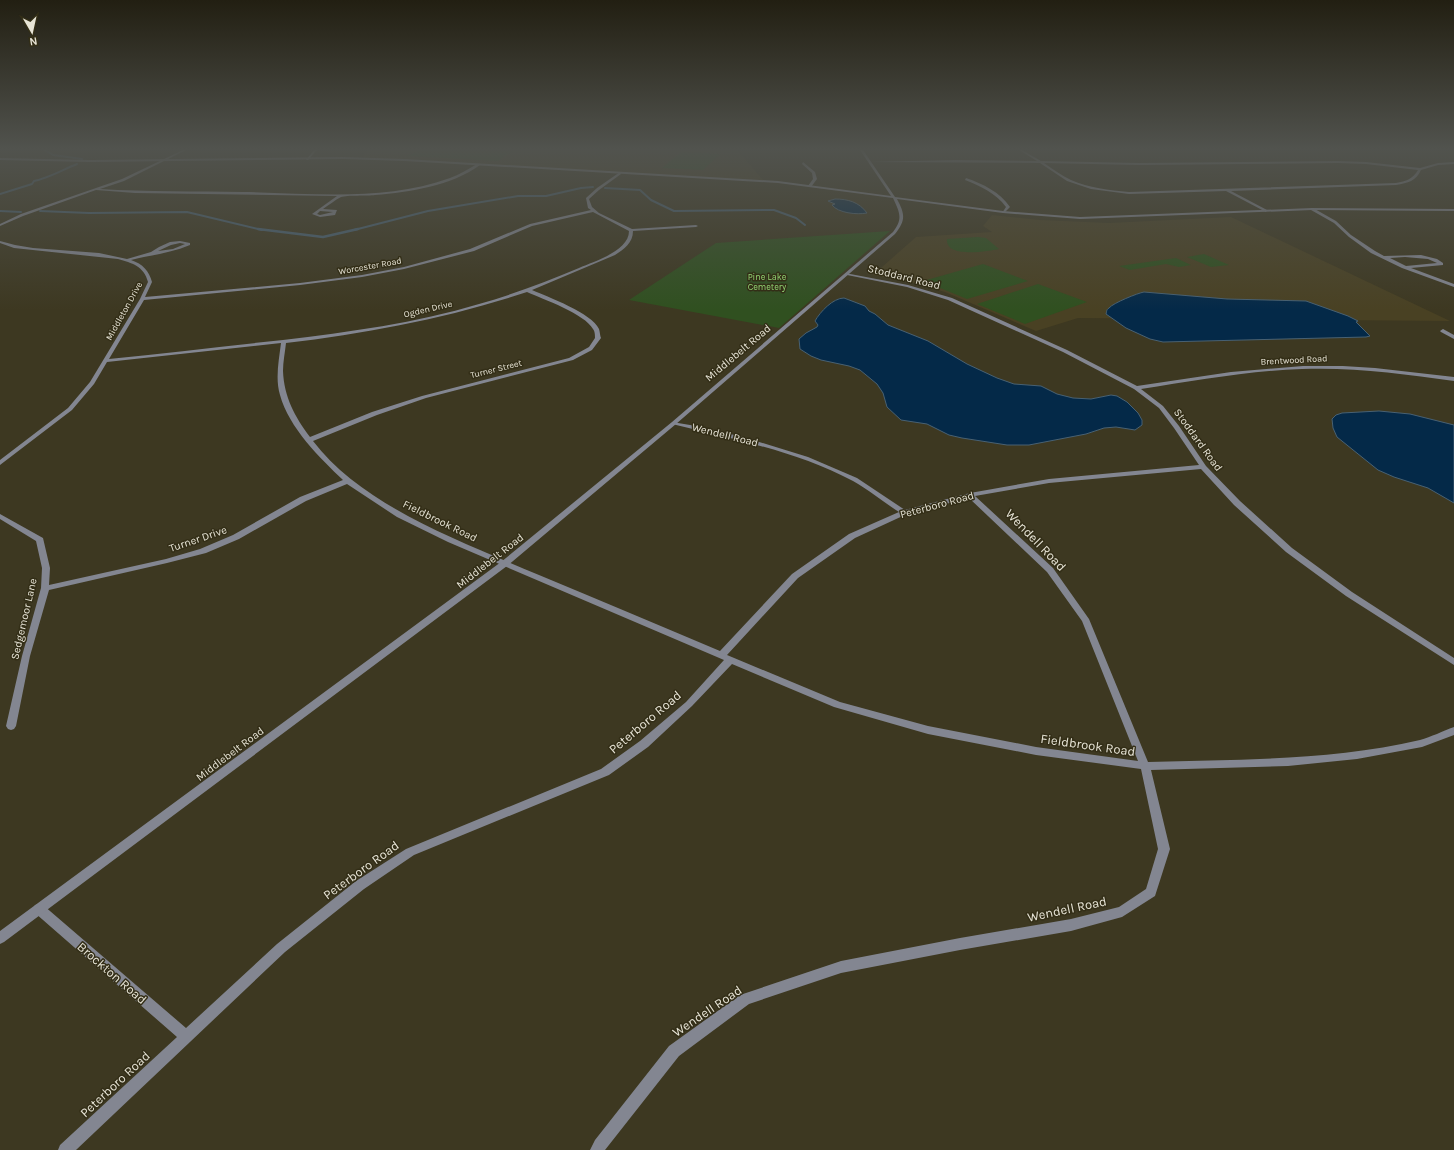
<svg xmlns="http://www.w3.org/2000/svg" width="1454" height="1150" font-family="Karla,sans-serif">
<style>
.built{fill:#494123}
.green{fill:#305020}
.water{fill:#042948;stroke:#486173}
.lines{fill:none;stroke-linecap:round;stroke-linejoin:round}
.stream-far1{stroke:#486173;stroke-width:2}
.stream{stroke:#486173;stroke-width:2.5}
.minor{fill:#838691;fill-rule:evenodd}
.tertiary{fill:#838691;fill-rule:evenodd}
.labels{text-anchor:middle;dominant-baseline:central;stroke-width:3;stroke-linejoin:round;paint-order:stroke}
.far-street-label{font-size:9px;fill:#e7e4d6;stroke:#332e17}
.far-park-label{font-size:9px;fill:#92d573;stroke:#332e17}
.street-label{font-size:11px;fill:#e7e4d6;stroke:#332e17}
.near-street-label{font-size:13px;fill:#e7e4d6;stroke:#332e17}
</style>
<rect width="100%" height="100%" fill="#3d3821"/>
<g class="built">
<polygon points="367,150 737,150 764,181 362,159"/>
<polygon points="992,215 1040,220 1109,223 1231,217 1450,321 1078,318 1036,331 945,292 910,282 873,275 916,237 992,232 983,226"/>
</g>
<g class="green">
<polygon points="420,150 513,151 498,161 407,156"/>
<polygon points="681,152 720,154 703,170 662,168"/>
<polygon points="890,231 779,328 629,300 716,243"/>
<path d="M978,237l8,1 13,11c-11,2 -54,10 -52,-10z"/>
<polygon points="1204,254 1229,265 1211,267 1187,257"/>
<polygon points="1176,258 1191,265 1179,267 1166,264 1130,270 1119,266"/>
<polygon points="983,264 1028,281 967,299 923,281"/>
<polygon points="1038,284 1087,302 1025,324 977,304"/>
</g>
<g class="water">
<path d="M835,199c13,0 24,3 32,14 -10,2 -29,0 -35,-8l3,-1 -7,-3z"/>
<path d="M1144,292l83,7 79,2 42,15 10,5 -2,1 14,14 -4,1 -203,5 -13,-3 -24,-11 -20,-14c1,-3 0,-4 3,-6 4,-5 29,-15 35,-16z"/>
<path d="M844,298l21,8 4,5 6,3 13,11 40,16 39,23 30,14 17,6 27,2 16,8 16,4 18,1 20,-4 6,1 10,6 11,11 4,7v5l-7,5 -19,-3 -12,1 -18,6 -57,11h-22l-45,-7 -13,-3 -22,-11 -26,-4 -14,-13 -4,-14 -6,-9 -17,-14 -11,-4 -28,-6 -10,-4 -11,-7 -1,-10 7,-6 11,-6 1,-2 -3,-4c5,-9 18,-23 29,-23z"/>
<polygon points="1379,411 1410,414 1454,425 1454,503 1428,488 1394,477 1378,470 1337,437 1333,428 1332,419 1336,415 1342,413"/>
</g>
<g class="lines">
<g class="stream-far1">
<polyline points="45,150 53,155 82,159"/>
<polyline points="605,188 640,190 651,200 674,211 774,210 796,218 805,225"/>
<path d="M0,194l32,-10 2,-3c15,-3 28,-11 43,-17"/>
<polyline points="0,211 21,212"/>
<polyline points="40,211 89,213 187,212 262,230"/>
<polyline points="354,230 428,211 518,196 546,196 581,188 593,187"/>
</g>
<polyline class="stream" points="258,229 323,237 358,229"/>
<g class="minor">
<path d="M183,150h3l-62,31 -24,8c48,3 95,2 143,3 68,1 141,10 207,-14 9,-3 18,-9 27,-14l3,1c-29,21 -70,27 -105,30 -8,1 -28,0 -34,2 -6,3 -12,8 -18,12l14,1 -2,5 -15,2 -8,-3 25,-18 -202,-3 -39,-3 -73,26 -23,10v-2l21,-10 101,-35zM320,211l13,1 -13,3 -3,-1z"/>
<polygon points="314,150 317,150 308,160 306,160"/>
<path d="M1019,150h3l19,11 98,2 199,-2 28,1 54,6 18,-5 16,-1v2l-16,1 -17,5c-5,11 -13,13 -25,15l-165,6 36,19 -1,2 -40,-21 -97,3 -38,-5 -24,-8 -27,-18 -171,-1 87,-2 81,1zM1044,163l95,2 199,-2 28,1 52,6c-5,9 -12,11 -22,13l-267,9c-20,-2 -40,-4 -58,-12 -9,-4 -18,-11 -27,-17z"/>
<polygon points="803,162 815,172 817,179 811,187 808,186 813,179 812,173 802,164"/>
<path d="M620,172l1,2 -22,16 -10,9 3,8 7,6 33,16 64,-4 2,1 -2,1 -63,4c0,12 -9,18 -18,24l-83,35c16,7 60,23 67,39 1,3 1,7 2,9l-9,12 -19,10 -147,38 -49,17 -64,26c50,66 152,102 226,134 61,25 121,51 181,76l72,-77 57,-40 50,-22c-16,-10 -30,-22 -46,-31 -57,-30 -120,-42 -181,-57v-2l24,4 47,11 65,20 49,21 48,32 65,-17 79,-14 150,-14 -25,-37 -15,-20 -25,-19 -71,-37 -115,-52 -41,-13 -60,-12 -2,-1v-1l63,12 44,13 115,52 70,36 94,-14 72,-6h40l32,2 79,9v4c-50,-7 -101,-14 -152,-12 -54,2 -108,12 -161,20l22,17 16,20 27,40 34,35 52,47 60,44 102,66v7l-108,-69 -60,-44 -52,-47 -33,-36 -152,14 -74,13 78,72 36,51 59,143c91,-3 183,-1 272,-22 11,-3 23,-9 34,-13v8l-32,12 -65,12 -69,7 -137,4 19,79 -15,47 -33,21 -51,14 -111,19 -119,23 -92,31 -70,52 -74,94h-15l5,-10 74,-94 71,-51 101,-34 119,-23 111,-19 48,-12 27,-18 12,-40 -17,-80 -105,-14 -108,-21 -94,-27 -102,-43 -40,42 -44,41 -39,28 -195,80 -50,34 -79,63 -209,198h-18l2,-5 117,-108 -142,-124 -2,-4 2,-4 4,-1 4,1 143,123 91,-84 79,-63 50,-32 195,-80 39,-28 46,-39 38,-42 -276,-118 -51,-25 -50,-33 -41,17 -67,38 -33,14 -39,10 -118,27 -19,66 -14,70 -2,3 -3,1 -3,-1 -2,-3 16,-70 19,-68 1,-20 -6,-27 -36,-22v-5l43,24 7,30 -1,17 117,-26 34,-10 33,-14 67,-38 43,-17c-23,-22 -54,-52 -63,-85 -5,-17 -1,-35 1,-52l-174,19 -13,22 -22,26 -72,55v-5l68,-52 22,-26 50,-83 8,-17c-4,-16 -16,-19 -30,-23l-104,-11 -14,-5v-2l15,4 18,3 66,5 28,6 24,-7 8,-5 11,-5 10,-1 10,2v2c-19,8 -39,10 -59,15 12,4 18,11 21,22l-7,15 155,-14 62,-8 42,-8 66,-18 60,-25 61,-14 -3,-2 -2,-10 11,-10zM593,212l36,19c0,20 -34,30 -50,37 -33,14 -65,26 -100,36 -63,19 -130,28 -196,36 -57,6 -116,13 -174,19l35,-59 156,-15 62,-8 42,-8 70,-18 58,-25zM180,243l5,1 -12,5 -15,2 13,-6zM527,292c16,7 58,22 66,37 2,2 2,7 2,9l-6,9 -20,11 -147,38 -50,16 -62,25c-15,-20 -26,-40 -27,-66 0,-9 2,-19 3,-28 83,-10 162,-25 241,-51zM969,498l78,74 35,49 56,140 -102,-14 -108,-21 -88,-24 -113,-47 71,-77 57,-40 52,-24z"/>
<path d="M966,178c17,6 34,14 44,29l-6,6h-2l4,-6c-10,-14 -26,-21 -41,-27z"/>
<path d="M1311,208h2l23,13 15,14 24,16 9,5 37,-1 16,4 6,4v2l-32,3 43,16v3l-52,-19 -31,-15 -22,-16 -15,-14 -23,-13zM1405,257l23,2 9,4 -31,3 -16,-8z"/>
<polygon points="1443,329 1454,335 1454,339 1441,332 1440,331"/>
</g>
<path class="tertiary" d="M860,150h3l32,47 108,14 77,6 232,-9 142,1v2l-142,-1 -232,9 -77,-6 -106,-14c8,15 9,21 -2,35l-219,190 -169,142 -503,376 -4,2v-13l501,-369 171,-140 221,-190c10,-13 7,-19 0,-34l-115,-15 -373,-22 -62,-2 -253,3 -90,-2v-2l90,2 253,-3 62,2 373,22 113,15z"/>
</g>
<linearGradient id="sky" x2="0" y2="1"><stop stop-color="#221f12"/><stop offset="0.48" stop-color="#51534e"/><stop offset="1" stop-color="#51534e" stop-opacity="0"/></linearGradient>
<rect width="1454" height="310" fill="url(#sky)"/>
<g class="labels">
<g class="far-street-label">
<text transform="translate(370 266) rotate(-10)">Worcester Road</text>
<text transform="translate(428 309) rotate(-13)">Ogden Drive</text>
<text transform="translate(124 311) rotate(-61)">Middleton Drive</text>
<text transform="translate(1294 360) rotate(-3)">Brentwood Road</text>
<text transform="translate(496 369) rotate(-14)">Turner Street</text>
</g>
<g class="far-park-label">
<text x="767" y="277">Pine Lake<tspan x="767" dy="10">Cemetery</tspan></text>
</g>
<g class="street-label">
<text transform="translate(904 277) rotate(14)">Stoddard Road</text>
<text transform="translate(738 353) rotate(-40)">Middlebelt Road</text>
<text transform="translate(725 435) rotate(14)">Wendell Road</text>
<text transform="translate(1198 440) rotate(54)">Stoddard Road</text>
<text transform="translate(937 505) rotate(-15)">Peterboro Road</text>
<text transform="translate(440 521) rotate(26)">Fieldbrook Road</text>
<text transform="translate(198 539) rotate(-19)">Turner Drive</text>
<text transform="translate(490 561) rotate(-38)">Middlebelt Road</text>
<text transform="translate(24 619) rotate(-77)">Sedgemoor Lane</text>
<text transform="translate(230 754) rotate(-37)">Middlebelt Road</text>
</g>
<g class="near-street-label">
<text transform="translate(1036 540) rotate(46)">Wendell Road</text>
<text transform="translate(645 722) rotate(-40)">Peterboro Road</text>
<text transform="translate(1088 745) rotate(8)">Fieldbrook Road</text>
<text transform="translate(361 870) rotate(-36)">Peterboro Road</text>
<text transform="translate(1067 909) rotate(-12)">Wendell Road</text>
<text transform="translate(112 973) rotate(41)">Brockton Road</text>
<text transform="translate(707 1011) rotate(-34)">Wendell Road</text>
<text transform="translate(115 1084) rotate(-43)">Peterboro Road</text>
</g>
</g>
<g transform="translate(32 32) rotate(171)" stroke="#332e17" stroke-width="3" paint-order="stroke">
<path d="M0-3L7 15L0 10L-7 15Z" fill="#e7e4d6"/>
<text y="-6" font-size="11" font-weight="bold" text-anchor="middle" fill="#e7e4d6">N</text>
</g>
</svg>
